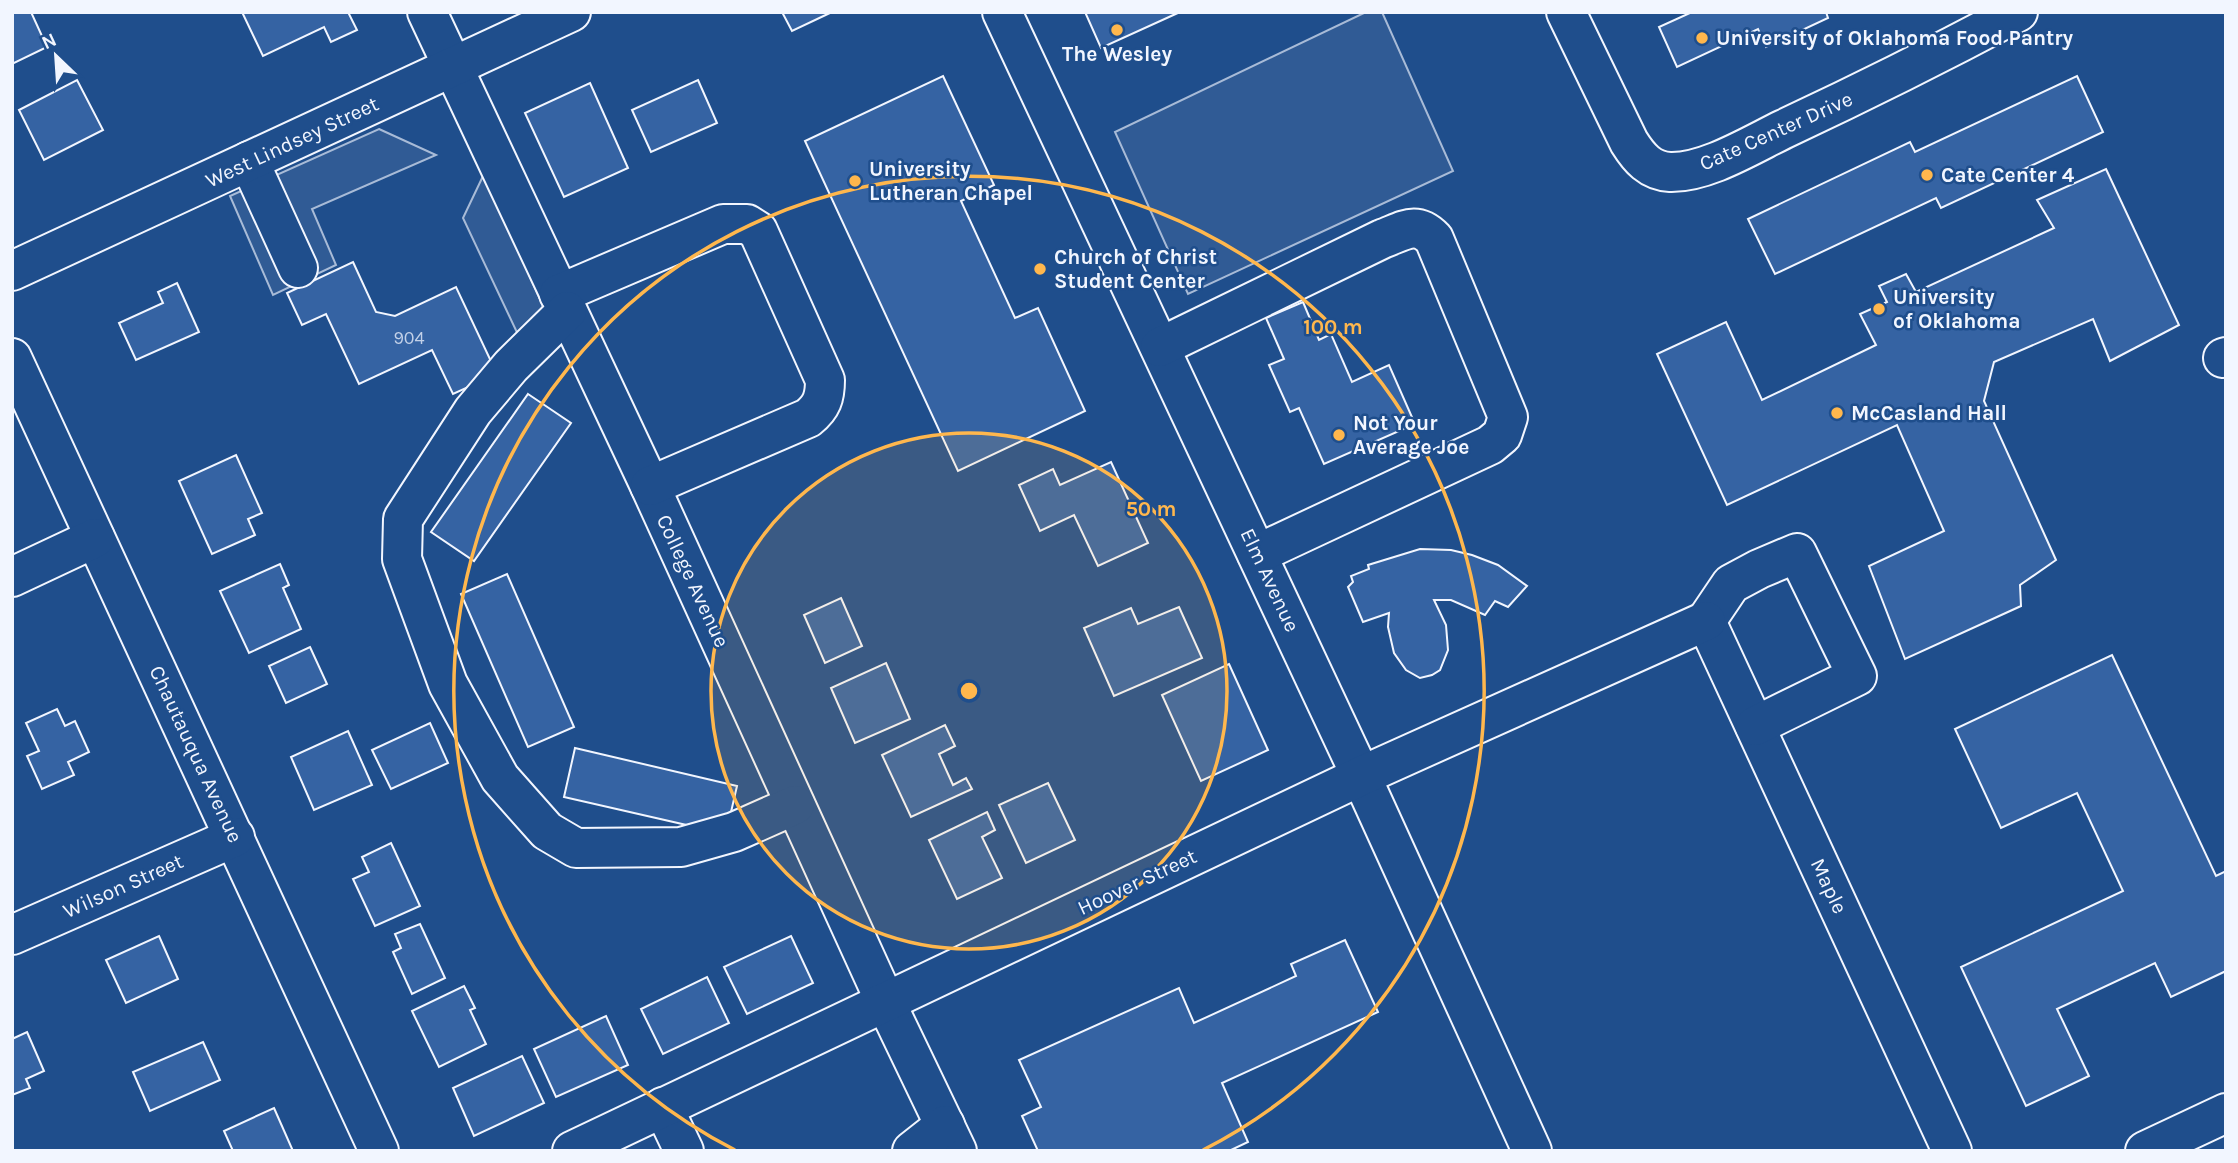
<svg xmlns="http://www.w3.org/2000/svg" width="2238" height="1163" font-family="Karla,sans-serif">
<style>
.built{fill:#305b95;stroke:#a8bbd7;stroke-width:2}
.building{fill:#3563a3;stroke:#f2f6ff;stroke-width:2}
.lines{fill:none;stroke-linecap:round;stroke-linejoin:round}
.minor-casing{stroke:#f2f6ff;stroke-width:42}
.minor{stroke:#1f4e8c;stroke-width:38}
.ring{fill:none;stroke:#ffb74d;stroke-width:3.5}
.poi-dot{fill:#ffb74d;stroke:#1f4e8c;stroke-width:2.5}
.labels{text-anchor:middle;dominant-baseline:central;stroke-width:5;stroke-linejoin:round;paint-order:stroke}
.number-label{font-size:18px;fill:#c3d1e8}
.poi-label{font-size:21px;font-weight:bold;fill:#f2f6ff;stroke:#1f4e8c;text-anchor:start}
.street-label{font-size:21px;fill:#f2f6ff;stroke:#1f4e8c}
.centre{fill:#ffb74d;stroke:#1f4e8c;stroke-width:3.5}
.ring-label{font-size:21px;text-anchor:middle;font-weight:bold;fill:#ffb74d;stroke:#1f4e8c;stroke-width:5;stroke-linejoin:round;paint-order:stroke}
</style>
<rect width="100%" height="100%" fill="#1f4e8c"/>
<g class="built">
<polygon points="1366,12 1382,12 1453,171 1188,294 1115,132"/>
<polygon points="379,129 436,155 312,209 336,265 273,295 230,196"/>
<polygon points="484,174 543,306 521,341 463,218"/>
</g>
<g class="building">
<polygon points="12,12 31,12 47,47 12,64"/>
<polygon points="242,12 348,12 357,30 331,42 324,27 263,56"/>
<polygon points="782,12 832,12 792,31"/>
<polygon points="1085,12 1180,12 1101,48"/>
<polygon points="1692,12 1826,12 1828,18 1766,47 1758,29 1677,67 1659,27"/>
<polygon points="943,76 994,185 961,201 1015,318 1038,308 1085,411 958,471 805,141"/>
<polygon points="2077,76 2103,132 1941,208 1936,198 1775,274 1748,219 1910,142 1915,152"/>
<polygon points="77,80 103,130 44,160 19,110"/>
<polygon points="698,80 717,123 651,152 632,110"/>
<polygon points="590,83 628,168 564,197 525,113"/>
<polygon points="2106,169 2179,325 2110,361 2093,319 1994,362 1984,401 2056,560 2020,585 2021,606 1905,659 1869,566 1944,531 1897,425 1727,505 1657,354 1726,322 1762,400 1876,345 1860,314 1887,302 1879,286 1906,274 1916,292 2054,228 2037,200"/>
<polygon points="353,262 376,312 395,316 456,287 497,374 453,394 432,350 359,384 326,314 302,325 287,293"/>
<polygon points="177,283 199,332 136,360 119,323 163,303 158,292"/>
<polygon points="1303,302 1319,340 1331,334 1352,382 1389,365 1415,424 1324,464 1299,408 1290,412 1269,365 1284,359 1266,318"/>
<polygon points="528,394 571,423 474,561 431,532"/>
<polygon points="236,455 262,513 248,519 255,535 212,554 179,481"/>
<polygon points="1111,462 1148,543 1098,566 1074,515 1040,531 1019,485 1053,469 1060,485"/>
<polygon points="1420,549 1451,550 1472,555 1498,565 1527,586 1508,607 1495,601 1485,615 1451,600 1434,600 1446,625 1448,650 1440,670 1432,675 1420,678 1406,670 1394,653 1388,627 1389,613 1363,622 1348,587 1353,582 1351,576 1369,569 1368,565"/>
<polygon points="280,564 289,585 283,588 301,629 249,653 220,591"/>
<polygon points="507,574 574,727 528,747 461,594"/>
<polygon points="841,598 862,646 825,663 804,615"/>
<polygon points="1179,607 1202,658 1114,696 1084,628 1131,608 1138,624"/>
<polygon points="310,647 327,684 286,703 269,666"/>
<polygon points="2112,655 2216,876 2226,871 2226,971 2171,997 2155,963 2057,1009 2089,1076 2026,1106 1961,967 2123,891 2077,793 2001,828 1955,729"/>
<polygon points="886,663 910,719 855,743 831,688"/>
<polygon points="1229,664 1268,750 1201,781 1162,695"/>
<polygon points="57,709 65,726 75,721 89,752 68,762 74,775 42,789 27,756 39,751 26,723"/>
<polygon points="430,723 448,763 391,789 372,750"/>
<polygon points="945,725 955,746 939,754 953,785 966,778 972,789 911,817 882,755"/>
<polygon points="348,731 372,785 314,810 291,757"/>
<polygon points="575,748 737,786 726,834 564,797"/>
<polygon points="1048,783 1075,840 1026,863 999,805"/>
<polygon points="987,812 995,830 982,837 1002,878 957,899 929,840"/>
<polygon points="391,843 420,906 375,926 353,879 369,872 362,857"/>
<polygon points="420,924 445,978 412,994 393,952 401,948 395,934"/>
<polygon points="159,936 178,979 126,1003 106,960"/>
<polygon points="791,936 813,983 747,1014 724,967"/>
<polygon points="1345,940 1378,1012 1222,1083 1248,1142 1229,1151 1038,1151 1022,1116 1041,1107 1019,1060 1179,988 1194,1023 1296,976 1291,964"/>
<polygon points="707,977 729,1023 663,1054 641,1009"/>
<polygon points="464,986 475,1008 470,1010 486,1044 439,1067 412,1011"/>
<polygon points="606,1016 628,1065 556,1097 534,1049"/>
<polygon points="27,1032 44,1071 26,1079 30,1088 12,1095 12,1039"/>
<polygon points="203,1042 220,1080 150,1111 133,1072"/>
<polygon points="522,1056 544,1103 474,1136 453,1088"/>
<polygon points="274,1108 293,1151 233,1151 224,1131"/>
</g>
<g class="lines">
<g class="minor-casing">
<g id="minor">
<polyline points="427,12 650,486 885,1001 957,1151"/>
<polyline points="1002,12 1361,776 1532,1151"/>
<path d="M1566,12l63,130c10,16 21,29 41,30 36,1 81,-27 114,-43 79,-37 157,-76 234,-117"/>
<polyline points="249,161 298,268"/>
<polyline points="12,271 571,12"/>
<path d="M559,294l164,-70h24l11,7 67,149c0,17 -3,27 -17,38l-158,68"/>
<polyline points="567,311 511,366 473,411 403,519 402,559 448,684 500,778 547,831 576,848 681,847 734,832 795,805"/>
<path d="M1160,347l222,-108c22,-8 34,-19 52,0l74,178 -6,18 -12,10 -233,109"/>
<polyline points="12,358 379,1151"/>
<polyline points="2223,358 2226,357"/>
<polyline points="12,577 95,538"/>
<polyline points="1706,621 1952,1151"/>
<polyline points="1706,621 1731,584 1759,569 1797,553 1857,676 1755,726"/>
<polyline points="12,935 235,837"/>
<polyline points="663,1107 684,1151"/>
<polyline points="572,1151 1361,776 1706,621"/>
<polyline points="912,1151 945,1125"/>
<polyline points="2145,1151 2226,1113"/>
</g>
</g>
<use href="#minor" class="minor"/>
</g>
<circle cx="969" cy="691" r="258" fill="#ffb74d" fill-opacity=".12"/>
<g class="ring">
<circle cx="969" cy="691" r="258"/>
<path d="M735 1150A515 515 0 1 1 1203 1150"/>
</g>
<g class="poi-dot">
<circle cx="1117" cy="30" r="7"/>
<circle cx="1702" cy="38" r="7"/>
<circle cx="1927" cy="175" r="7"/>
<circle cx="855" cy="181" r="7"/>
<circle cx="1040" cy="269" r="7"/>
<circle cx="1879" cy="309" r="7"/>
<circle cx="1837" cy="413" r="7"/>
<circle cx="1339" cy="435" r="7"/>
</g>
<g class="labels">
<g class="number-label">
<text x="409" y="338">904</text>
</g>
<g class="poi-label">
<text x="1716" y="38">University of Oklahoma Food Pantry</text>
<text x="1117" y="54" text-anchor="middle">The Wesley</text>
<text x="869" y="169">University<tspan x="869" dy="24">Lutheran Chapel</tspan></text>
<text x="1941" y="175">Cate Center 4</text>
<text x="1054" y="257">Church of Christ<tspan x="1054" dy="24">Student Center</tspan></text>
<text x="1893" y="297">University<tspan x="1893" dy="24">of Oklahoma</tspan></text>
<text x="1851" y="413">McCasland Hall</text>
<text x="1353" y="423">Not Your<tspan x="1353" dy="24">Average Joe</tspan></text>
</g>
<g class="street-label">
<text transform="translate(1776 131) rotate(-24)">Cate Center Drive</text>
<text transform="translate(292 142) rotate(-25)">West Lindsey Street</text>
<text transform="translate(1270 580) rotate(65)">Elm Avenue</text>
<text transform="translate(693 581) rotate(65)">College Avenue</text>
<text transform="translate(196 754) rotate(65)">Chautauqua Avenue</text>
<text transform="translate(1137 882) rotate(-25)">Hoover Street</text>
<text transform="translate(123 886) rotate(-24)">Wilson Street</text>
<text transform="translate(1829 886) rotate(65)">Maple</text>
</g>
</g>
<circle cx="969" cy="691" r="10" class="centre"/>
<g class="ring-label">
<text x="1333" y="334">100 m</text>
<text x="1151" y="516">50 m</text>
</g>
<rect width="2238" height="1163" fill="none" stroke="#f2f6ff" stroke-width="28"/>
<g transform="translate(56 56) rotate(335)" stroke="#1f4e8c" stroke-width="5" paint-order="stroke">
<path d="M0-5L12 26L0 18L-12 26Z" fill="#f2f6ff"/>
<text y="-10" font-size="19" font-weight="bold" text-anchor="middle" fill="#f2f6ff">N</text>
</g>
</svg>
